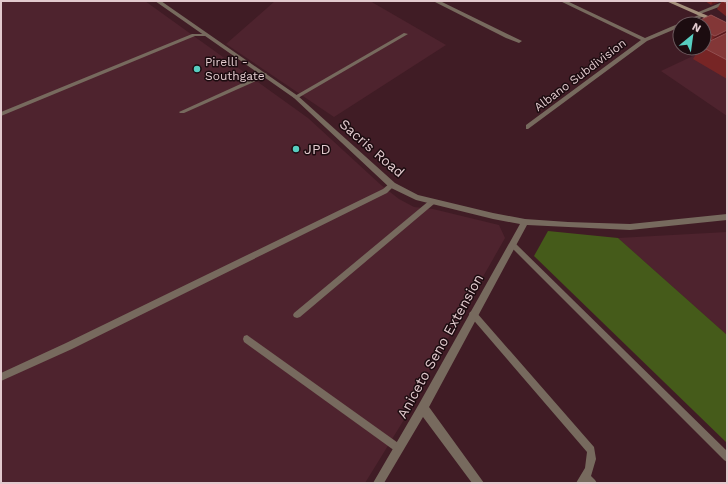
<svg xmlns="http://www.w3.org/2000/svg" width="728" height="484" font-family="'Work Sans',sans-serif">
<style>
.built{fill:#4e232e}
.green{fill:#455b1a}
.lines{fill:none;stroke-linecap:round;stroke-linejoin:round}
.service{fill:#776a5e;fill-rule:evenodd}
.minor{fill:#776a5e;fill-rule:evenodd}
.secondary{fill:#a48f7b;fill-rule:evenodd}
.wall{fill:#772525}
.shaded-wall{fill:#5c1a1d}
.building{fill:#833737;stroke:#924e4f}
.poi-dot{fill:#57cec1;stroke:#1c0c10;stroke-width:1.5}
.labels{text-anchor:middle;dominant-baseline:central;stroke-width:3;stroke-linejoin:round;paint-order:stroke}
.far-poi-label{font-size:12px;fill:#e2cace;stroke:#1c0c10;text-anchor:start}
.far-street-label{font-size:12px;fill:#e2cace;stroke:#1c0c10}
.street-label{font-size:14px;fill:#e2cace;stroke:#1c0c10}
.poi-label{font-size:14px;fill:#e2cace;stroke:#1c0c10;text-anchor:start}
</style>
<rect width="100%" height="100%" fill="#401c25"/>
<g class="built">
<polygon points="1,1 145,1 308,118 381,185 399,199 414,207 433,209 499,225 505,238 438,356 405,418 365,483 1,483"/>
<polygon points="275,1 370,1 446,45 334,117 226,44"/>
<polygon points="727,40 727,116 661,71"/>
<polygon points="727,232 727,335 618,238"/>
</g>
<polygon class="green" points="548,231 618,238 727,335 727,443 534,256"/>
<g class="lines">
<g class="service">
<polygon points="725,1 727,1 727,4 700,14 696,13"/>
<polygon points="404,33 408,34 298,98 296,99 293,97"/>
<polygon points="192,34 207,34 209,35 207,36 195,36 1,116 1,112"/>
<polygon points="265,73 267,74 267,76 184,113 180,113 179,112"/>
<polygon points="390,183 394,183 395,185 387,193 72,349 1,381 1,373 66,343 383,189"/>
<polygon points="432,199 435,202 434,204 300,317 297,318 294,317 293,315 294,313 430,200"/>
<polygon points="513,242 515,243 727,451 727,462 724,460 509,245 511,243"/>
<polygon points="473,311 476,312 594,447 596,459 591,476 595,480 597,483 576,483 585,468 587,452 470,316 469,314 470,312"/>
<polygon points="247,335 401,445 403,448 401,451 398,453 395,451 244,342 243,339 244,336"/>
</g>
<g class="minor">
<polygon points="155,1 161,1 298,96 395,183 418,195 493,213 525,219 568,222 630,224 727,214 727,220 630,230 527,225 429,407 484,483 472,483 423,417 384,483 373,483 419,404 520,224 493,219 416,200 389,187 294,98"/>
<polygon points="433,1 440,1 522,41 519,43 506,38"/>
<polygon points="560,1 567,1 645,38 701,14 706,15 687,24 680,24 680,27 647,41 528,129 526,129 526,125 641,40"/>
</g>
<polygon class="secondary" points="666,1 673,1 727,24 727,28"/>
</g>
<g class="wall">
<polygon points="705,1 721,1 711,5"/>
<polygon points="722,1 727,1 727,17 717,9"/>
<polygon points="727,23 727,79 693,59 700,48 704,48 704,44 706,44 704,43 704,24"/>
</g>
<g class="shaded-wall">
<polygon points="713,1 721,1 711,5"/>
<polygon points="727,30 727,37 709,46 715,36"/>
</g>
<g class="building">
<polygon points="723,1 727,1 727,4"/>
<polygon points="711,15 727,23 727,30 715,36 704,31 704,24 692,24"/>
<polygon points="727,33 727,60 704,48 704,44"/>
</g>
<g class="poi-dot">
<circle cx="197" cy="69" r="4"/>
<circle cx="296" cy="149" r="4"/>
</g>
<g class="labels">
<g class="far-poi-label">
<text x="205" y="62">Pirelli -<tspan x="205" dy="14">Southgate</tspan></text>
</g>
<g class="far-street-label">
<text transform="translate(580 75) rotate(-37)">Albano Subdivision</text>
</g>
<g class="street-label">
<text transform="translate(372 148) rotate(41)">Sacris Road</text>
<text transform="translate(440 346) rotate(-61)">Aniceto Seno Extension</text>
</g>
<g class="poi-label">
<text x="304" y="149">JPD</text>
</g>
</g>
<rect width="728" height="484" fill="none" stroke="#e2cace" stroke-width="4"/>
<g transform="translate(692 36) rotate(29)"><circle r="19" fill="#1c0c10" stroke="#6b585c"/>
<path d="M0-3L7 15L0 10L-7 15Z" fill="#57cec1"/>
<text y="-6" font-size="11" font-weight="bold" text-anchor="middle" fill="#e2cace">N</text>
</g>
</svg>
